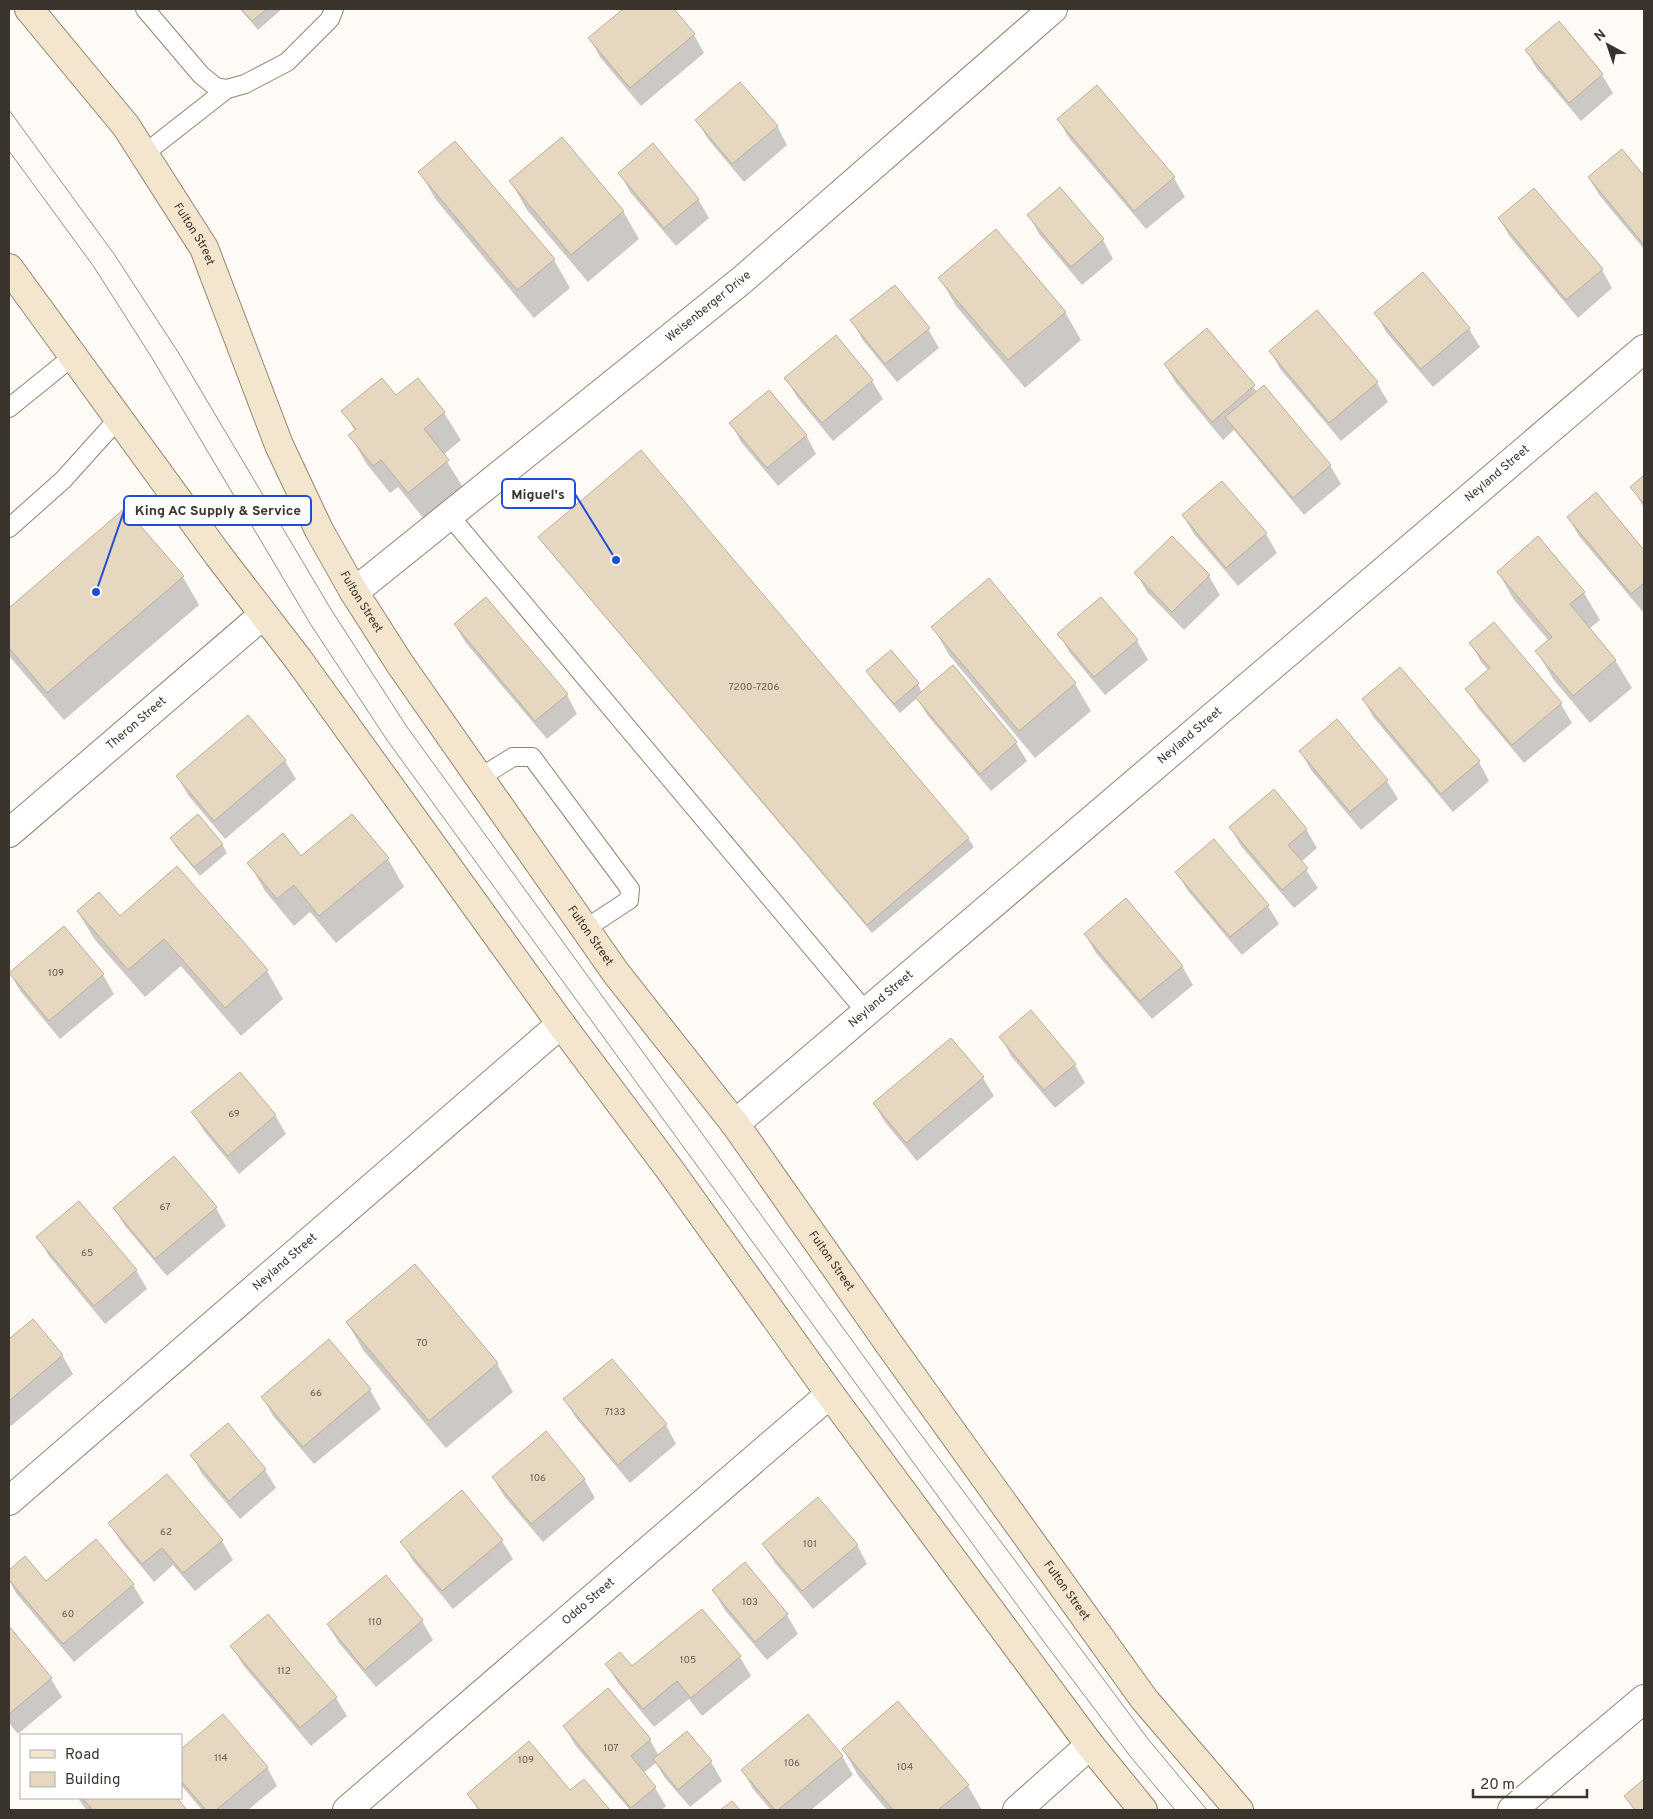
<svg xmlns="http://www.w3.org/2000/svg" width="1653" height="1819" font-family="Overpass,sans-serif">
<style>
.shadow{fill:#0003}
.building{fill:#e6d7c1;stroke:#beaf9a}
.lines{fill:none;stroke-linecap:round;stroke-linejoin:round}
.lane-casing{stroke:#938571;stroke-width:20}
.street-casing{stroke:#938571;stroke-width:30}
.secondary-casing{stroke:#938571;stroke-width:30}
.lane{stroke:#fff;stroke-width:18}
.street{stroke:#fff;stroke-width:28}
.secondary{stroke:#f4e6ce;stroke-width:28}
.tram{stroke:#938f88;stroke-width:1}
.labels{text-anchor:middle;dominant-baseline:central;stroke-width:4;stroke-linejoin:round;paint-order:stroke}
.number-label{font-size:10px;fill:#655d51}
.street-label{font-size:12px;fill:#3a342c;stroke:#fff}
.leader{fill:none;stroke:#1d4ed8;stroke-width:2}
.callout-dot{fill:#1d4ed8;stroke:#fff;stroke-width:2}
.callout{fill:#fff;stroke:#1d4ed8;stroke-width:2}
.callout-label{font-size:14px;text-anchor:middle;font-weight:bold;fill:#3a342c}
</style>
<rect width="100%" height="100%" fill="#fefbf7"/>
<g class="shadow">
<polygon points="240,9 282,9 258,30"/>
<polygon points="625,9 672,9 694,35 704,53 641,106 600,57 590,39"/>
<polygon points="1559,23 1602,75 1613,93 1581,121 1537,69 1526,50"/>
<polygon points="1058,119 1174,178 1185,197 1146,229 1069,138"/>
<polygon points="697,120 777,126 787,145 744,182 708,139"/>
<polygon points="1621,151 1644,178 1644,249 1600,196 1589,178"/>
<polygon points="420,172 554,260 570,288 534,318 436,200"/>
<polygon points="620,173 698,199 709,218 676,246 630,192"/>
<polygon points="511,182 623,211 639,239 588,282 527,210"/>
<polygon points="1029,215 1103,240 1113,259 1082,285 1039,234"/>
<polygon points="1499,218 1602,270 1612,288 1578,318 1510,237"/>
<polygon points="1423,273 1469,329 1480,347 1433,387 1386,332 1376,313"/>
<polygon points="940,278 1065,312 1081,340 1025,388 956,306"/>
<polygon points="1317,312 1377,383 1388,402 1341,441 1281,370 1270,351"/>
<polygon points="852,320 928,329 939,348 897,382 862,339"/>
<polygon points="1207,330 1257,392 1330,465 1341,484 1304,515 1234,430 1223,440 1176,383 1165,365"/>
<polygon points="786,378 872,381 883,399 833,441 797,397"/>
<polygon points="418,379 444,413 461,440 443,455 464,489 425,520 398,487 390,493 366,463 350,435 355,431 343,411 396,397"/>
<polygon points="731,423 806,435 816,454 778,486 741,442"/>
<polygon points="1644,477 1644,508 1632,487"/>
<polygon points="1222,482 1266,534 1277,553 1238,586 1194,534 1183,515"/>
<polygon points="1596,494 1644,552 1644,610 1643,612 1579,536 1568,517"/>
<polygon points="125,510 183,577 199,605 64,720 9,656 9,610"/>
<polygon points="540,537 968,838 974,847 872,933 545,546"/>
<polygon points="1172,538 1209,576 1220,595 1184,630 1147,592 1136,573"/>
<polygon points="1498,572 1584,593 1600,620 1589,629 1615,660 1632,688 1590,723 1553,679 1537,651 1549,641 1514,600"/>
<polygon points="1494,624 1561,704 1572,723 1524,763 1478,708 1467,689 1489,671 1481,662 1471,643"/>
<polygon points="455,625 567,695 577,714 547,739 466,643"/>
<polygon points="933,627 1075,684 1091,711 1035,758 949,655"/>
<polygon points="1059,634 1137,641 1148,660 1105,695 1070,653"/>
<polygon points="953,667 1016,743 1027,761 991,791 928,716 917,698 900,713 873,681 868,672 918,684 922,693"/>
<polygon points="1363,699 1479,762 1489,781 1453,812 1374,718"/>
<polygon points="1337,721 1387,781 1398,799 1361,830 1311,770 1301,752"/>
<polygon points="285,761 296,779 225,839 188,795 177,776"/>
<polygon points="1230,827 1306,829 1317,848 1301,862 1318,888 1294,908 1241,846"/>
<polygon points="171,838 222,844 227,853 200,876 176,847"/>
<polygon points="301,857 388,859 404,887 336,943 310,912 294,926 265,891 249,863"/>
<polygon points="177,868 267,971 283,999 241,1036 181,966 145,997 95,940 78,912 120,917"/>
<polygon points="1177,872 1268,906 1279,924 1242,955 1188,891"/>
<polygon points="64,928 103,975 114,994 60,1039 21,992 10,973"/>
<polygon points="1085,934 1182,966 1193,985 1152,1019 1096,953"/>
<polygon points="1001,1037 1075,1065 1085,1083 1055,1108 1011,1056"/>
<polygon points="983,1078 994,1096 917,1161 885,1122 874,1104"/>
<polygon points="193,1113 275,1115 286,1134 239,1174 204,1131"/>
<polygon points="114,1208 216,1208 226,1226 167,1276 125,1226"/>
<polygon points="38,1237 136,1270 147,1289 105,1324 49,1256"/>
<polygon points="415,1266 497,1364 513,1392 446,1448 363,1350 347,1322"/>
<polygon points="9,1338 10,1340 62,1355 73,1374 11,1426 9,1423"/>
<polygon points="329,1341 370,1390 381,1409 314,1464 273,1416 263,1397"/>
<polygon points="565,1400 666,1425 676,1444 630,1483 576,1418"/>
<polygon points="227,1425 265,1470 276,1488 240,1519 202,1474 192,1455"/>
<polygon points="167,1475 222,1541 233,1560 195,1591 173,1565 154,1582 121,1542 110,1523"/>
<polygon points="493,1477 584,1479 595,1498 543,1542 504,1496"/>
<polygon points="462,1492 502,1541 513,1559 453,1609 413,1561 402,1542"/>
<polygon points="96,1541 133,1585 144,1603 74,1662 16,1593 9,1580 9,1572 25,1558 46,1583"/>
<polygon points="764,1545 857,1545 867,1564 813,1609 775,1563"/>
<polygon points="745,1564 787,1615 798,1634 767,1660 724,1609 713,1590"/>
<polygon points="385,1577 422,1621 433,1640 376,1687 339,1643 328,1625"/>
<polygon points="701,1610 740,1657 751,1676 702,1716 689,1699 654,1727 618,1683 607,1665 631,1668"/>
<polygon points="9,1628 51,1679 62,1697 18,1734 9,1723"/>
<polygon points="232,1646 336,1698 347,1716 311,1746 243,1665"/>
<polygon points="608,1690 650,1740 659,1756 711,1762 722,1781 690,1807 665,1778 656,1763 643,1773 655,1788 666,1806 662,1810 630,1810 575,1745 565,1727"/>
<polygon points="843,1749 968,1786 982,1810 887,1810 859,1777"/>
<polygon points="181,1751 267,1767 277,1786 248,1810 202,1810 181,1785"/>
<polygon points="842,1756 853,1775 811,1810 771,1810 753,1789 743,1770"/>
<polygon points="584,1780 609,1810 478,1810 468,1794 570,1792"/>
<polygon points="1644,1781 1644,1810 1634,1810 1625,1796"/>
<polygon points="78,1798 175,1798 186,1810 86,1810"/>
</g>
<g class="building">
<polygon points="241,9 267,9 252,21"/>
<polygon points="623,9 674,9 695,34 630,88 588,38"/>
<polygon points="1559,21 1603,74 1569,103 1525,50"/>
<polygon points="740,82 778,126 732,164 695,120"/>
<polygon points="1097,85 1175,177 1134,211 1057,119"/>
<polygon points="562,137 624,211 571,255 509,181"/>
<polygon points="455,141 555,259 517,290 418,172"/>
<polygon points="653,143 699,199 664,228 618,173"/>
<polygon points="1622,149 1644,176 1644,245 1588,177"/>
<polygon points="1060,187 1104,239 1071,267 1027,215"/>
<polygon points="1534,188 1603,269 1566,300 1498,218"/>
<polygon points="996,229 1066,312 1008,360 938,278"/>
<polygon points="1423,272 1470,328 1421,369 1374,313"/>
<polygon points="895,285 930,328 885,364 850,320"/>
<polygon points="1317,310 1378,382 1329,423 1269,351"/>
<polygon points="1207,328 1255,385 1212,422 1164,364"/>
<polygon points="836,335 873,380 822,423 784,378"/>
<polygon points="382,378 396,395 418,378 445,412 424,429 449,460 408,493 381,460 373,466 348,435 356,429 341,411"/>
<polygon points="1264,385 1331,465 1293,498 1225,417"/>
<polygon points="769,390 807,435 767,468 729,423"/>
<polygon points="641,450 969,838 867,925 538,537"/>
<polygon points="1644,475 1644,504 1630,487"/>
<polygon points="1222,481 1267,533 1226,568 1182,515"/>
<polygon points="1596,492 1644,550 1644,583 1631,594 1567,517"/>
<polygon points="125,508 184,576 47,693 9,648 9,608"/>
<polygon points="1172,536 1210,575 1172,612 1134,573"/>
<polygon points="1538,536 1585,592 1570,604 1616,660 1573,696 1535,651 1552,637 1497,572"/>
<polygon points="989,578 1076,683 1019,731 931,627"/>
<polygon points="486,597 568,694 535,721 454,624"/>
<polygon points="1101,597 1138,640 1094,677 1057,634"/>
<polygon points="1494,622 1562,703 1512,745 1465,689 1490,668 1469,643"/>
<polygon points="891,650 919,683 894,704 866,671"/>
<polygon points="953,665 1017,742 980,774 915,697"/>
<polygon points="1400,667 1480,761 1441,794 1362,699"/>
<polygon points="248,715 286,760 214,821 176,776"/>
<polygon points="1337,719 1388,780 1350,812 1299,751"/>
<polygon points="1274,789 1307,829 1288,845 1308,868 1282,890 1229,827"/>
<polygon points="198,814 223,844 194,867 170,838"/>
<polygon points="352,814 389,858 319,916 294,885 277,899 247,863 283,833 301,856"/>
<polygon points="1214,839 1269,905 1230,937 1175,872"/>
<polygon points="177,866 268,970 225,1008 164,939 128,970 77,911 99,892 120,916"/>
<polygon points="1126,898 1183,966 1140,1001 1084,934"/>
<polygon points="64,926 104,974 49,1021 9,973"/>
<polygon points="1031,1010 1076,1064 1044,1090 999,1037"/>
<polygon points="951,1038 984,1077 906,1143 873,1103"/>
<polygon points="240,1072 276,1115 228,1156 191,1112"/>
<polygon points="174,1156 217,1207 155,1259 113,1208"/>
<polygon points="79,1201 137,1270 94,1306 36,1237"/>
<polygon points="415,1264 498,1363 429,1421 346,1322"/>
<polygon points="33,1319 63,1355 9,1401 9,1336 10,1338"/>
<polygon points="329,1339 371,1389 303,1447 261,1397"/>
<polygon points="612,1359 667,1424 618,1465 563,1399"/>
<polygon points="228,1423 266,1469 229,1501 190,1455"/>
<polygon points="546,1431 585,1479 531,1524 492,1477"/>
<polygon points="167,1474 223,1540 183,1573 162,1548 142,1564 108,1523"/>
<polygon points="462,1490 503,1540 442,1591 400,1542"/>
<polygon points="818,1497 858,1545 802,1591 762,1544"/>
<polygon points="96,1539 134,1584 63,1644 9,1580 9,1570 25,1556 46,1581"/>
<polygon points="745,1562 788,1614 755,1642 712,1590"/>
<polygon points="386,1575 423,1620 365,1670 327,1624"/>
<polygon points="702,1609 741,1656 691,1698 677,1681 643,1709 605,1664 620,1652 632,1666"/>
<polygon points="268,1614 337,1697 300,1728 230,1646"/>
<polygon points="9,1626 52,1678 9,1714"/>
<polygon points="608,1688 651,1739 631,1756 656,1787 631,1808 563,1726"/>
<polygon points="898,1701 969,1785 938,1810 893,1810 842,1749"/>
<polygon points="223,1714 268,1767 216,1810 206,1810 181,1781 181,1749"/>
<polygon points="808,1714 843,1756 778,1810 775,1810 741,1770"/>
<polygon points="687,1731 712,1761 678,1790 653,1759"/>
<polygon points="529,1741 570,1790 584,1779 610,1810 480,1810 467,1794"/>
<polygon points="1644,1779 1644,1810 1635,1810 1624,1796"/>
<polygon points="82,1798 177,1798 187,1810 93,1810"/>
<polygon points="732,1801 740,1810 720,1810"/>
</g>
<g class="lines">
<g class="lane-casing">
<g id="lane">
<polyline points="145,9 201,75 216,87 227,89 245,84 287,62 330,19 334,9"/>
<polyline points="144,154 227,89"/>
<polyline points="9,408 72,357"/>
<polyline points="449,515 866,1012"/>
<polyline points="9,528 63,480 118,419"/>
<polyline points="479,778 513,757 532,757 630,889 629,900 585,929"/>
</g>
</g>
<g class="street-casing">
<g id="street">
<path id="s1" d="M354,592l388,-312 311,-271"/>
<path id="s2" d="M9,833l254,-218"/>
<path id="s3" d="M735,1124l909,-775"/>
<path id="s4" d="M9,1501l552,-477"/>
<path id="s5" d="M347,1810l483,-416"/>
<polyline points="1017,1810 1090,1745"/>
<polyline points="1512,1810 1644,1699"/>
</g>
</g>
<g class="secondary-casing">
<g id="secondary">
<path id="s6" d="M29,9l97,117 78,122 75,197 40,85 35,62 46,72 216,309 119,151 154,220 255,355 95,111"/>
<polyline points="9,268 218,555 298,659 561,1024 670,1170 830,1394 1090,1745 1143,1810"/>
</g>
</g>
<use href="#lane" class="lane"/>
<use href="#street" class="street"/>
<use href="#secondary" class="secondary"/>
<g class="tram">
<polyline points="9,110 114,254 178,352 332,611 407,727 899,1405 1148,1739 1207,1810"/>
<polyline points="9,151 94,267 152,358 311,625 387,740 1044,1642 1130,1756 1175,1810"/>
</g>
</g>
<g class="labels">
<g class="number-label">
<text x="754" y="687">7200-7206</text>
<text x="56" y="973">109</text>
<text x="234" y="1114">69</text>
<text x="165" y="1207">67</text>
<text x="87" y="1253">65</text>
<text x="422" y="1343">70</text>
<text x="316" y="1393">66</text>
<text x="615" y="1412">7133</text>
<text x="538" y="1478">106</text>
<text x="166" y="1532">62</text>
<text x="810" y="1544">101</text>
<text x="750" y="1602">103</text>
<text x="68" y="1614">60</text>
<text x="375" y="1622">110</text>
<text x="688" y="1660">105</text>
<text x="284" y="1671">112</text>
<text x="611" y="1748">107</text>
<text x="221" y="1758">114</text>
<text x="526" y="1760">109</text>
<text x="792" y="1763">106</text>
<text x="905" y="1767">104</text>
</g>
<g class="street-label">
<text stroke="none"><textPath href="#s6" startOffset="280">Fulton Street</textPath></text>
<text stroke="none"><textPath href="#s1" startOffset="455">Weisenberger Drive</textPath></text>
<text stroke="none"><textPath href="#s3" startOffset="1002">Neyland Street</textPath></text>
<text stroke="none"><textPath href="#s6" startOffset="685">Fulton Street</textPath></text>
<text stroke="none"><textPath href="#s2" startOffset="168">Theron Street</textPath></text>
<text stroke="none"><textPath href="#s3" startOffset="598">Neyland Street</textPath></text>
<text stroke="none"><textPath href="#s6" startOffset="1090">Fulton Street</textPath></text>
<text stroke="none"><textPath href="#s3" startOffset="192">Neyland Street</textPath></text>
<text stroke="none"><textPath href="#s6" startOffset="1495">Fulton Street</textPath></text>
<text stroke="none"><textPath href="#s4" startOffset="365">Neyland Street</textPath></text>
<text stroke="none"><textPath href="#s6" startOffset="1900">Fulton Street</textPath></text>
<text stroke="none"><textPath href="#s5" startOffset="319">Oddo Street</textPath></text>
</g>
</g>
<path class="leader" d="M616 560L575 494M96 592L124 511"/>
<g class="callout-dot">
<circle cx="616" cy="560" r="5"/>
<circle cx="96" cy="592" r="5"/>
</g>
<g class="callout">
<rect x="502" y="479" width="73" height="29" rx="5"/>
<rect x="124" y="496" width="187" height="29" rx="5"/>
</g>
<g class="callout-label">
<text x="538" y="499">Miguel's</text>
<text x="218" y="515">King AC Supply &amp; Service</text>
</g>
<rect width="1653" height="1819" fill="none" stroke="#3a342c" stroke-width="20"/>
<rect x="20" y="1734" width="162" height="65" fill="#ffffff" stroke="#b0aeab"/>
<rect x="30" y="1750" width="25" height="8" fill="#f4e6ce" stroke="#b0aeab"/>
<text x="65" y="1759" font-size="15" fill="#3a342c">Road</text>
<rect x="30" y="1772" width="25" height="15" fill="#e6d7c1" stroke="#b0aeab"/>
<text x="65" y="1784" font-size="15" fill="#3a342c">Building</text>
<g transform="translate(1608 45) rotate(320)" stroke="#ffffff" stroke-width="4" paint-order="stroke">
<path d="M0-4L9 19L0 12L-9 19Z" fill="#3a342c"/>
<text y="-8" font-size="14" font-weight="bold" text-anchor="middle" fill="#3a342c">N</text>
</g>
<path d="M1473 1789v8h114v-8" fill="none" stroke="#3a342c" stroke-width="2.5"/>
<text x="1480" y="1789" font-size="15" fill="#3a342c" stroke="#ffffff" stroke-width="4" paint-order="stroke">20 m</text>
</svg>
